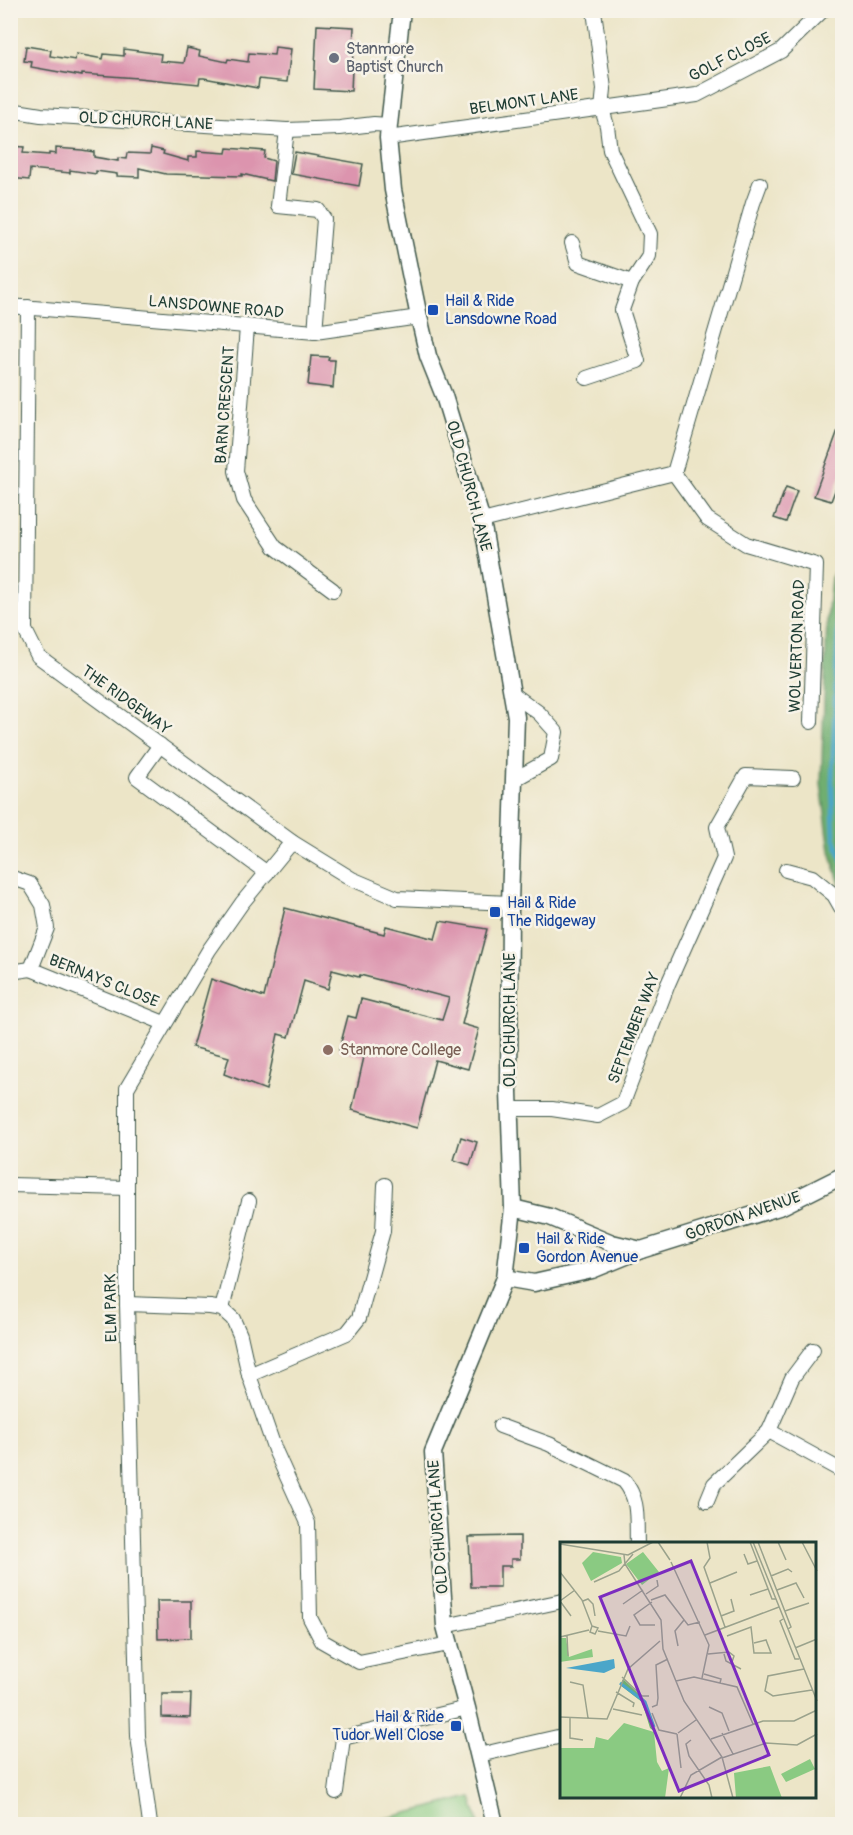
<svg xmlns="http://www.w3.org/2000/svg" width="853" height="1835" font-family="Pangolin,sans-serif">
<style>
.green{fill:#8aca82;stroke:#54845b;stroke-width:1.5}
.forest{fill:#6fae70;stroke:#477652;stroke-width:1.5}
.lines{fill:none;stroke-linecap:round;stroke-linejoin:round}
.stream{stroke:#4ba6c9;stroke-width:4.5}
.building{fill:#dc94ae}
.minor-casing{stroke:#3e564a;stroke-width:16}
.tertiary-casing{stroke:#3e564a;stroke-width:19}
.minor{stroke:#fff;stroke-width:14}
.tertiary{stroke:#fff;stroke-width:16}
.worship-dot{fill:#6b7280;stroke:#f7f3e8;stroke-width:2}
.transit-dot{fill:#1a4fb4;stroke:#f7f3e8;stroke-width:2}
.education-dot{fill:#8d6e63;stroke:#f7f3e8;stroke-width:2}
.labels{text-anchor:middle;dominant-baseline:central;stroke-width:5;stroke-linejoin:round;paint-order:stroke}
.worship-label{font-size:16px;fill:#5b616d;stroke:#f7f3e8;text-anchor:start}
.street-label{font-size:16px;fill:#1f3d34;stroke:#f7f3e8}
.transit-label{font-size:16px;fill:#164399;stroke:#f7f3e8;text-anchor:start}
.education-label{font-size:16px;fill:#785e54;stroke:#f7f3e8;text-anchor:start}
.inset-river{fill:none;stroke:#4ba6c9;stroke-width:3}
.inset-road{fill:none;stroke:#9aa28c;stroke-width:1.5}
.view{fill:#7b2cbf;fill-opacity:0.15;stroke:#7b2cbf;stroke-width:3}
.inset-edge{fill:none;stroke:#1f3d34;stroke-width:3}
</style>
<rect width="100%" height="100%" fill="#f7f3e8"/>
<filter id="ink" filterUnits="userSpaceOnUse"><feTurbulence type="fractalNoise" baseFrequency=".0167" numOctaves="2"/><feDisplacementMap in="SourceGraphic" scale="12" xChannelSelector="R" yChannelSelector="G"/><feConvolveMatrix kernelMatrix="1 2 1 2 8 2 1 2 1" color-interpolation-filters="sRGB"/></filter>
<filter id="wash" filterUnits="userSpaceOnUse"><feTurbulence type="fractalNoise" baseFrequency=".008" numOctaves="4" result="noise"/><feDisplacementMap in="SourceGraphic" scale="24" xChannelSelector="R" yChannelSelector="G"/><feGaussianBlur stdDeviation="1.35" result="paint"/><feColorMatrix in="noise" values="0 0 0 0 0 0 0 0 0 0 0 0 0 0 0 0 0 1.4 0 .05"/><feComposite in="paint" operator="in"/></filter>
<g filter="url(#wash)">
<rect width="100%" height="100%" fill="#ece5c7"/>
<polygon class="green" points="471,1797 479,1824 364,1824"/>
<polygon class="forest" points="842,558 842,892 830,851 821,784 827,619 831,578"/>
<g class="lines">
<polyline class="stream" points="839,606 832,783 834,836 842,861"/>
</g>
<g id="blocks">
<g class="building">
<polygon points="317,25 354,27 351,91 314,89"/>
<polygon points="26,46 51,50 50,56 75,60 76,54 103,59 104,54 124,56 124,49 161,54 160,61 184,63 187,48 200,51 199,56 227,62 228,59 248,62 249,53 274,55 275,47 291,49 287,82 259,79 258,88 204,78 200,78 199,84 138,78 82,74 82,76 31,67 32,62 24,61"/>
<polygon points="10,146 24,147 23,153 49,155 49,153 56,154 56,148 82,150 94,152 94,157 118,161 118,158 126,159 127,153 150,154 151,148 164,151 163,154 188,161 188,157 197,157 197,151 226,153 227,148 265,151 264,158 274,161 272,181 242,174 242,176 166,174 139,168 139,177 117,176 117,174 96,171 96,174 70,170 70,173 30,169 29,180 10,178"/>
<polygon points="295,152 363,164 359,186 291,174"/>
<polygon points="311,356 329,357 328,360 335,360 333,388 308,385"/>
<polygon points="841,422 843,422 843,470 831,501 814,496"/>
<polygon points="786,487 797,491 786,522 774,518"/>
<polygon points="285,908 384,934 386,926 435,939 440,921 487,929 462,1024 479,1029 468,1069 435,1060 417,1128 352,1110 364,1057 339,1050 348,1016 356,1018 361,999 442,1020 449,998 360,975 359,977 332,970 328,989 304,981 289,1037 278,1034 266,1090 224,1074 229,1057 192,1047 211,979 264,997"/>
<polygon points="461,1137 477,1142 470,1165 454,1160"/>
<polygon points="520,1536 520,1559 511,1559 511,1566 500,1566 500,1587 471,1587 469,1537"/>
<polygon points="157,1601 191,1601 191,1638 158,1639"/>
<polygon points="162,1694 191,1694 190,1718 162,1717"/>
</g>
</g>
</g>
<g filter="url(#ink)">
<use href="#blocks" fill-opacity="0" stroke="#3e564a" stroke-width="1.5"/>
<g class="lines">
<g class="minor-casing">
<g id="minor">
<polyline points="10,110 41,115 287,130 340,128 374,124 389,125"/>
<polyline points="287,130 278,206 318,210 324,219 315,332"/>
<polyline points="388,138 697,95 781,51 823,10"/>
<polyline points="572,243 578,263 632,282"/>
<polyline points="10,306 315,332 419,317"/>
<polyline points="28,307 25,630 38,656 292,842 352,879 397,898 510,903"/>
<polyline points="247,327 236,471 244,500 275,547 333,590"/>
<polyline points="587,378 638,361 622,310 632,282 649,256 650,234 610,150 607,126 602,109 604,89 594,10"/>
<polyline points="674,473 707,519 746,544 816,565 811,722"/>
<polyline points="674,473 753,203 760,184"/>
<polyline points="482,521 674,473"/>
<polyline points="513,694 539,713 556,732 551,759 515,779"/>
<polyline points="160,745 137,777 267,873"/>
<polyline points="786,870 812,877 834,895 842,909"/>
<polyline points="10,877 30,884 43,905 47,928 31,969"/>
<polyline points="31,969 164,1023"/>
<polyline points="10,972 31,969"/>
<polyline points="510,1109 552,1109 598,1116 623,1103 668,984 724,858 717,827 746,776 793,778"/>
<polyline points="10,1185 127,1188"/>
<polyline points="127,1304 210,1307 222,1309 233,1319 240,1335 249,1375 275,1450 308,1523 310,1618 322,1641 359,1662 449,1644"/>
<polyline points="222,1309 249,1201"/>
<polyline points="249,1375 347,1333 359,1318 383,1231 385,1185"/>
<path d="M500,1426l49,18 75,37c16,19 12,39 13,63"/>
<polyline points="769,1431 792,1378 813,1350"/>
<polyline points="707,1501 714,1484 769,1431 842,1471"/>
<polyline points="445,1626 562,1601"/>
<polyline points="479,1755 562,1736"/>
<polyline points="336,1792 343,1738 467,1708"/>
<polyline points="150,1824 138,1736 127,1304 127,1088 209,950 242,903 292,842"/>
</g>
</g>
<g class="tertiary-casing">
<g id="tertiary">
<polyline points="402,10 389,125 388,138 393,190 419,317 428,356 444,396 482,521 516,717 510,903 509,1092 513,1208 505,1278 433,1452 445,1626 467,1708 495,1824"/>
<polyline points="513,1208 550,1217 612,1243 641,1250"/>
<polyline points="505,1278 534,1283 592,1270 641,1250 782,1206 842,1176"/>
</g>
</g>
<use href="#minor" class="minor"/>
<use href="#tertiary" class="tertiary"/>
</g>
</g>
<circle class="worship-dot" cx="334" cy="58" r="6"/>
<g class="transit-dot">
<rect x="427" y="304" width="12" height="12" rx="3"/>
<rect x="489" y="906" width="12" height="12" rx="3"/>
<rect x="518" y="1242" width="12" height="12" rx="3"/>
<rect x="450" y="1720" width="12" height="12" rx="3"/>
</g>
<circle class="education-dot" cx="328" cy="1050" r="6"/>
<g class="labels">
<g class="worship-label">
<text x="346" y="49">Stanmore<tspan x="346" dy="18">Baptist Church</tspan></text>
</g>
<g class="street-label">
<text transform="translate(730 57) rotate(-27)">GOLF CLOSE</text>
<text transform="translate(524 102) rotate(-8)">BELMONT LANE</text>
<text transform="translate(146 121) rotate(3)">OLD CHURCH LANE</text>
<text transform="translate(216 307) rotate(5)">LANSDOWNE ROAD</text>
<text transform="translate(225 405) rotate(-86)">BARN CRESCENT</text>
<text transform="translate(469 486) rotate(75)">OLD CHURCH LANE</text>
<text transform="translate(797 646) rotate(-88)">WOLVERTON ROAD</text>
<text transform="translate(126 700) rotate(36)">THE RIDGEWAY</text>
<text transform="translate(104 981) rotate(22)">BERNAYS CLOSE</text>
<text transform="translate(510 1020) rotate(-90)">OLD CHURCH LANE</text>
<text transform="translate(634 1028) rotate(-69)">SEPTEMBER WAY</text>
<text transform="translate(743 1216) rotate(-19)">GORDON AVENUE</text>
<text transform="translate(111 1308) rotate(-91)">ELM PARK</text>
<text transform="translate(438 1527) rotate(-94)">OLD CHURCH LANE</text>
</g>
<g class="transit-label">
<text x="445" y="301">Hail &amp; Ride<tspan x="445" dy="18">Lansdowne Road</tspan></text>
<text x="507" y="903">Hail &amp; Ride<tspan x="507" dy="18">The Ridgeway</tspan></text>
<text x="536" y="1239">Hail &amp; Ride<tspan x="536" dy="18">Gordon Avenue</tspan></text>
<text x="444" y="1717" text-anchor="end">Hail &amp; Ride<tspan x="444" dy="18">Tudor Well Close</tspan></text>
</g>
<g class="education-label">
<text x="340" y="1050">Stanmore College</text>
</g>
</g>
<g transform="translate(560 1542)">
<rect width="256" height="256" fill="#ece5c7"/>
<path d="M33,10l28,5 1,6 -31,18 -9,-18zM83,10l16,20 -17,13 -16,-21zM0,96h6l3,19 23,-8 1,8 -33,5zM64,181l30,9 3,30 5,9 7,-3 -4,30h-105v-50h34l2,-11 12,3zM250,217l5,10 -29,13 -5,-8zM210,224l12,32h-46l-2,-25z" fill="#8aca82"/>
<path d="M63,137l22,21 11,33 -6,-5 -8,-26 -22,-17z" fill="#6fae70"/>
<path d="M54,117l1,9 -11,5 -38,-5z" fill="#4ba6c9"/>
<path class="inset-river" d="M60,141l25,19 9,25"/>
<path class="inset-road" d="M98,0l12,18M147,0l3,16 -6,9 21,60M190,0l22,57h4M193,0l64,159M198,0l33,85 -3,2M218,0l8,18M242,0l15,29M0,2l68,11 25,-13M184,12l4,10 9,-3M64,13l1,9 36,56 2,29 21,52 38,56 11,41M111,20l38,83 -7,33M0,30l22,28 10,26 -2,6 5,2 3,-6 -6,-2M211,34l17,-7 4,3M34,40l25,-11 14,-17M150,41l27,-11M217,48l19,-7 8,15M86,52l12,-8 -1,-6M190,53l18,-6M91,58l14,-5 23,30 12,-3M0,59l11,15M0,59l15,-11M23,59l5,-2 5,5 2,12M92,60l-18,13 6,10h15M63,62l20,-14M225,69l24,-8M161,74l13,-5 -3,-12M223,77l-3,2 15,38h4M38,89l28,5 4,-10M145,93l74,-28M7,94l1,20M167,94l24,-9 3,26h17l-5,-13 -12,3M0,95l29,-7M118,104l-3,-15 9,-11M235,106l22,-9M148,112l21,-2 5,4 -2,6M164,112l2,7 15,8M244,127l-36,7 -3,15 8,5 39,-6M144,132l17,5 -1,4M62,135l20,19h7M116,139l18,-4 43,10 16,37M10,140l13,3 5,33M56,150l18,11 -1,4M92,165l5,-2 1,-7 -2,-33 12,-6M149,165l13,6 7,18M53,167l29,6M92,171l7,17 18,4M0,175l47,2 21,-50 32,-28M10,176v20l13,2M118,191l18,-13M162,191l11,21M117,192l4,34M151,197l52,-18h31l23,-11M131,198l-5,4 3,12 20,29 3,13M162,216l44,-15 31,2 20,-11M120,256l11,-23 31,-18"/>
<path class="view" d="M131,19l78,194 -90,36 -79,-194z"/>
<rect width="256" height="256" class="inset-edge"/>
</g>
<rect width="853" height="1835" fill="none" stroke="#f7f3e8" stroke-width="36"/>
</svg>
